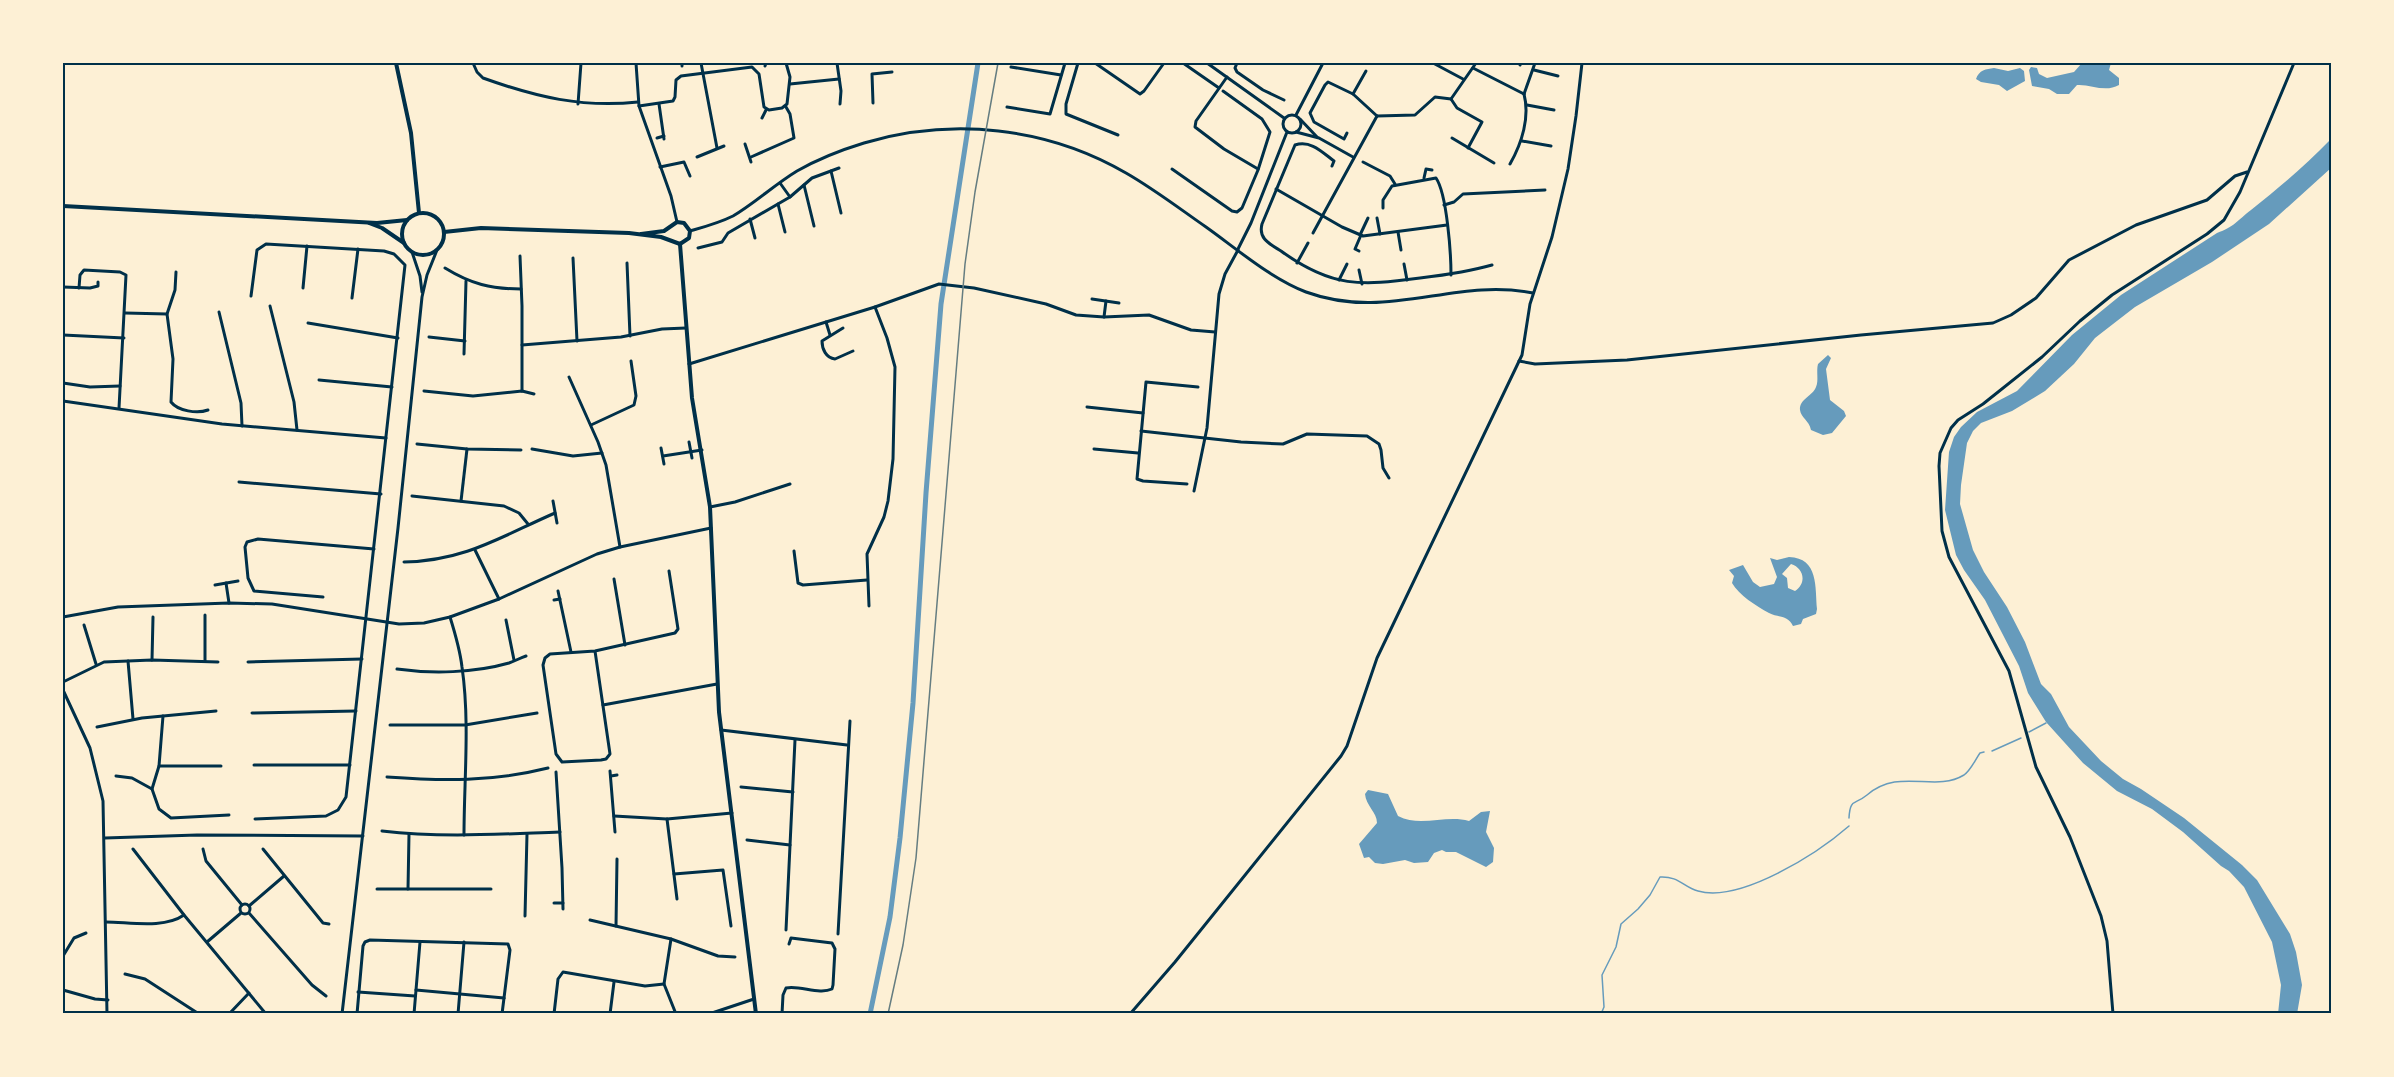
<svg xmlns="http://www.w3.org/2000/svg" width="2394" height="1077" font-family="'Alegreya Sans',sans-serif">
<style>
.water{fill:#669bbc;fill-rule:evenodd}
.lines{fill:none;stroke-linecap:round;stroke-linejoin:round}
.stream{stroke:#669bbc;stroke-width:1.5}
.canal{stroke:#669bbc;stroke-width:5}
.minor{stroke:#003049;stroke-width:3}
.tertiary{stroke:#003049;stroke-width:3}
.secondary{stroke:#003049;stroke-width:4}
.rail{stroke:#657d81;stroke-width:1.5}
.neatline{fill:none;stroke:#003049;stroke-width:2}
</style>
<rect width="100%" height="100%" fill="#fdf0d5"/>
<g class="water">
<path d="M2082,63h29l-2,7 10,8v7c-14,8 -28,-1 -42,0l-8,9h-12l-8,-5 -17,-3 -3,-16 2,-3 6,1 2,6 8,4 27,-6z"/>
<path d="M1994,68l14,3 12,-3 4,3 1,10 -18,10 -8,-6 -18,-3 -5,-3c3,-9 10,-10 18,-11z"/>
<path d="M2331,139v29l-62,56 -57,38 -77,45 -31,24 -9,7 -21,26 -29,27 -33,20 -31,12 -8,8 -6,12 -6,42 -1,19 13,46 11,22 23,35 18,35 16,42 10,10 18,33 32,34 22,18 18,10 43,29 58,47 15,15 33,54 6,18 6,33 -5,29h-19l3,-29 -9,-43 -28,-55 -15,-16 -8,-5 -38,-34 -31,-23 -35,-18 -34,-28 -37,-41 -18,-29 -9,-27 -34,-66 -21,-30 -8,-15 -11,-45 4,-58 5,-15 7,-10 16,-15 40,-21 55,-56 49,-40 96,-62c17,-6 21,-13 34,-23 29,-23 54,-44 80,-71z"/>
<path d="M1828,355l3,3 -5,11 4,31 14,11 2,5 -14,17 -9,2 -12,-5c-2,-10 -10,-12 -11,-20 -1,-11 13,-14 16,-23 3,-6 0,-16 2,-23z"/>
<path d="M1789,557c30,1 26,31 28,52l-1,5 -13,5 -2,5 -8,2c-5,-11 -14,-8 -24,-13 -13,-7 -30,-18 -37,-30l2,-7 -5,-6 14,-5 10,17 7,5 14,-3 3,-7 -7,-19 7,2zM1791,564c13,4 16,19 4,27l-7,-3 -1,-10 -5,-4z"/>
<path d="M1368,790l20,4 10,22c23,12 48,-2 71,5l12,-9 9,-1 -4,21 8,16 -1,14 -7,5 -30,-15h-10l-4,-2 -8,3 -6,9 -14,1 -9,-3 -22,4 -8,-1 -6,-6 -5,1 -5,-14 18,-21c0,-11 -11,-17 -12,-29z"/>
</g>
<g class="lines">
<g class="stream">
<polyline points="2029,732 2046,723"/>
<polyline points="1992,751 2021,738"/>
<path d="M1849,818c1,-20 6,-13 18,-23 33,-28 67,-2 97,-20 7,-5 11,-15 16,-22l4,-1"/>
<path d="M1601,1014l3,-7 -2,-32 14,-28 5,-23 17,-15 12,-14 10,-18c19,-1 23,10 38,14 43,12 120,-38 151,-65"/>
</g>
<polyline class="canal" points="870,1014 890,917 900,838 913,703 926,493 941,304 978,63"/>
<g class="minor">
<path d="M473,63l4,9 6,6c53,19 99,30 155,24"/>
<polyline points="682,63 682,66"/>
<polyline points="701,63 717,148"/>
<polyline points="837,63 841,91 840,104"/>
<polyline points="1078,63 1066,104 1066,114 1118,135"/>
<polyline points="1095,63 1140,94 1144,91 1164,63"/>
<polyline points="1183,63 1219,88"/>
<polyline points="1237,63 1235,68 1237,72 1263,90 1284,100"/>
<polyline points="1400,63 1405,63"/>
<polyline points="1433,63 1463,79"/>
<polyline points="1520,65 1521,63"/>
<polyline points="765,66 766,63"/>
<polyline points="1011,67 1061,75"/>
<polyline points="1473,68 1524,94"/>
<polyline points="1534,70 1558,76"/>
<polyline points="1366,71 1353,94 1377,116"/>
<polyline points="1227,77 1196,121 1195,127 1224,149 1258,169"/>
<polyline points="790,84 839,79"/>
<polyline points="1524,94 1535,63"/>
<polyline points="1451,99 1457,108 1482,122 1468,148"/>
<polyline points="873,103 872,74 892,72"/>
<polyline points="578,104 581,63"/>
<polyline points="659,104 664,139"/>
<polyline points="1527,105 1554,110"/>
<polyline points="639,106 673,101 675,97 676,80 681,76 752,67 759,74 764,107 769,110 782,108 787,104 790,77 786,63"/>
<polyline points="1007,107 1050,114 1065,63"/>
<polyline points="1377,116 1415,115 1435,97 1451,99 1476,63"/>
<polyline points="762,118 766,110"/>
<polyline points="1300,119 1317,137"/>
<polyline points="1296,132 1319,138 1353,157"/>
<polyline points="1347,133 1344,139 1314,122 1310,113 1325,85 1328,82 1353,94"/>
<polyline points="657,138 664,136"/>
<polyline points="1452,138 1494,163"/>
<polyline points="1522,141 1551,146"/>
<polyline points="745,144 751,162"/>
<polyline points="697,157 724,146"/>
<polyline points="751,157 794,138 790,114 786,107"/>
<polyline points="1363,162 1390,176 1395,184"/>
<path d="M1510,164c12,-21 20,-47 14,-70"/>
<path d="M1332,166l2,-5c-12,-9 -23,-21 -39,-16l-33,79c-4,15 8,20 19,27 51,37 80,35 139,27 25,-3 48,-6 72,-13"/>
<polyline points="660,167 684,162 690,176"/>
<polyline points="1172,169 1232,211 1237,212 1242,208 1258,170 1270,132 1262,119 1223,91"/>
<polyline points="831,171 841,213"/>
<polyline points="1424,178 1426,169 1432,170"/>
<polyline points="780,183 790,197"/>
<polyline points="804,185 814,226"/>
<polyline points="1276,189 1342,227 1363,236 1447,225"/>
<polyline points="778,204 785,232"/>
<polyline points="1444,205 1454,202 1463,194 1545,190"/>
<path d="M1383,208v-8l9,-14 44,-8c11,16 15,76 15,97"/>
<polyline points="1377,218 1380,234"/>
<polyline points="750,219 755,238"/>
<polyline points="1398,232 1401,250"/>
<polyline points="1313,233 1377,116"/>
<polyline points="1360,235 1368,218"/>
<polyline points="698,248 722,242 728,233 790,197 812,178 839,168"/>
<polyline points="1359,251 1355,249 1361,235"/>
<polyline points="520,256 522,306 522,391"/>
<polyline points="573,258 577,341"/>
<polyline points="627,263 630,336"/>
<polyline points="1297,263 1308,243"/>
<polyline points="1404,264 1407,280"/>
<path d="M445,268c26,16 46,21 76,21"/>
<polyline points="1359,270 1362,284"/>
<path d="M176,272l-1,18 -8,24 6,45 -2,43c7,9 26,12 37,8"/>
<polyline points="1339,280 1347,264"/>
<polyline points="63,287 90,288 98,286 98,282"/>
<polyline points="79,288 80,275 84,270 120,272 126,275 119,408"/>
<polyline points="303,288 307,246"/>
<polyline points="251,296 257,250 266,244 384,251 394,254 405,265 346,797 338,810 326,816 255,819"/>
<polyline points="352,298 358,249"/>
<polyline points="1092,299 1119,303"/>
<polyline points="270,306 294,402 297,430"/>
<polyline points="219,312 241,403 242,426"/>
<polyline points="125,313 167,314"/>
<polyline points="1104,317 1106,301"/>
<polyline points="826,322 830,335"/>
<polyline points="308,323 398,338"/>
<path d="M843,328l-21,13c0,8 4,17 13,18l18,-8"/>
<polyline points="63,335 124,338"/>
<polyline points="429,337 465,341"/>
<polyline points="522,345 621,337 662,329 686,328"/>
<polyline points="464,354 466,281"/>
<polyline points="1519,361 1535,364 1627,360 1861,335 1993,323 2011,315 2036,298 2069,260 2136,225 2207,200 2235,176 2247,172"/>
<polyline points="689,364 875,307 939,284 974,288 1046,304 1076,315 1104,317 1149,315 1191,330 1215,332"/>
<polyline points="569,377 598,442 606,465 620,547"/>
<polyline points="319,380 392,387"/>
<polyline points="63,383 90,387 120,386"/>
<polyline points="424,391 473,396 522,391 534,394"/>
<polyline points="63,401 222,424 386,438"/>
<polyline points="1087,407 1143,413"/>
<polyline points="591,425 634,405 636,396 631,361"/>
<polyline points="1141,431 1241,442 1283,444 1307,434 1367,436 1379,444 1381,450 1383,468 1389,478"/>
<polyline points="689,442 692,458"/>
<polyline points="417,444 467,449 521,450"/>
<polyline points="661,448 664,464"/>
<polyline points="532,449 573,456 602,453"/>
<polyline points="1094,449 1138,453"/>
<polyline points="663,456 702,450"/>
<polyline points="239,482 381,494"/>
<polyline points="1187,484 1143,481 1137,479 1146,382 1198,387"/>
<polyline points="1194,491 1207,428 1219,294 1225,274 1238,250"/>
<polyline points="412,496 504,506 519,513 528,524"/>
<polyline points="461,501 467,449"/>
<polyline points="553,501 557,523"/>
<polyline points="710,507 735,502 790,484"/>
<polyline points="475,550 499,599"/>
<polyline points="794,551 798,583 803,585 867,580"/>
<path d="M404,562c61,-1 98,-26 151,-49"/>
<polyline points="614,579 625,645"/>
<polyline points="226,583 229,603"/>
<polyline points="215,585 238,581"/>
<polyline points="558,591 571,652"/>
<polyline points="323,597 254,591 248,578 245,547 247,542 258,539 374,549"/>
<polyline points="554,600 560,599"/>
<polyline points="869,606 867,554 884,517 888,501 893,459 895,367 887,338 875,307"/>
<polyline points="205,615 205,661"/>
<path d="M450,617c5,16 10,33 12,50 8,55 2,113 2,168"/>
<polyline points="506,620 514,660"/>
<polyline points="84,625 96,664"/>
<polyline points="595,651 610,754 606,759 601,760 562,762 556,754 543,665 545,658 550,654 595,651 675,633 678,629 669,571"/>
<polyline points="152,660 153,617"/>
<polyline points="128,661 133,719"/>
<polyline points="248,662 362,659"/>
<path d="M397,669c35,5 77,4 112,-6 6,-2 11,-5 17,-7"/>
<polyline points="63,682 104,662 152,660 218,662"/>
<polyline points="603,705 717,684"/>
<polyline points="252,713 356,711"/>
<polyline points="163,716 159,766 152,789 159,809 171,818 229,815"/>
<polyline points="390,725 465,725 537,713"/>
<polyline points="97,727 142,718 216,711"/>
<polyline points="721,730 847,745"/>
<polyline points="254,765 350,765"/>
<polyline points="159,766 221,766"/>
<polyline points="610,771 615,832"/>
<polyline points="556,772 562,868 563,909"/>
<polyline points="116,776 132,778 152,789"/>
<polyline points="611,776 617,775"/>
<path d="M387,777c56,4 105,5 161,-9"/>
<polyline points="741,787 793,792"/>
<polyline points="614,816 667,819 732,813"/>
<polyline points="667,819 677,899"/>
<path d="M382,831c59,7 119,3 178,1"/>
<polyline points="747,840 790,845"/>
<polyline points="133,849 184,915 266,1014"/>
<polyline points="203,849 206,861 242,905"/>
<polyline points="263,849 323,923 329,924"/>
<polyline points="674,874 723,870 731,926"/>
<polyline points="377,889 491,889"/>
<polyline points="408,889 409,834"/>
<polyline points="554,903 563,903"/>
<circle cx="245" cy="909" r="5"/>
<polyline points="249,906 284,876"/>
<polyline points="249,913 312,985 326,996"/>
<polyline points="525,916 527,834"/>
<polyline points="590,920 671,939 718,956 735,957"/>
<path d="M106,922c23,0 58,7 78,-7"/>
<polyline points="616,926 617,859"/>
<polyline points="786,930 795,740"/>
<polyline points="838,934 850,721"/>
<polyline points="671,939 664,984 676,1014"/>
<polyline points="207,942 241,913"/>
<polyline points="63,956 74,938 86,933"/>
<polyline points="125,974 145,979 199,1014"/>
<polyline points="63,990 95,999 108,1000"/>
<polyline points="416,990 504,998"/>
<polyline points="358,992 415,996"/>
<polyline points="229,1014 249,993"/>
<polyline points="357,1014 363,946 365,942 370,940 508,944 510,950 502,1014"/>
<polyline points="414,1014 420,942"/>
<polyline points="458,1014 464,942"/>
<polyline points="554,1014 558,979 563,972 645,986 664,984"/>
<polyline points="610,1014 614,982"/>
<path d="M782,1014l1,-19 3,-7c14,-3 33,7 46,1l1,-4 2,-36 -3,-6 -41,-5 -2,6"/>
</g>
<g class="tertiary">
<polyline points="636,63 639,106 671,196 677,222"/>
<polyline points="1207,63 1284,118"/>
<circle cx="1292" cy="124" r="9"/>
<polyline points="1296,115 1323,63"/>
<path d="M690,231c14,-4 29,-8 43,-15 22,-13 41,-31 64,-45 21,-12 44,-21 67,-28 88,-26 183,-16 262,30 28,16 54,36 80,54 31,22 64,51 100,65 82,30 148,-15 227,1"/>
<polyline points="1238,249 1251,223 1287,132"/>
<polyline points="412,252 420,276 422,292"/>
<polyline points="63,617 118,607 229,603 272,604 399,624 424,623 450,617 499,599 597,554 620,547 711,528"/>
<polyline points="63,690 90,748 103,801 107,1014"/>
<polyline points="105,838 197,835 363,836"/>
<polyline points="342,1014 398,528 422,297 427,275 437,250"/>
<polyline points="709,1014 754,999"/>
<polyline points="1130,1014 1175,962 1341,756 1347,746 1377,658 1522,355 1530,304 1552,237 1568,169 1576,116 1582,63"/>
<polyline points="2113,1014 2107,941 2101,916 2070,837 2036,767 2009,671 1949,557 1942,531 1939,466 1940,453 1951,428 1958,420 1983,404 2042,357 2080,321 2112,295 2207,234 2224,220 2240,192 2294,63"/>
</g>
<g class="secondary">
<polyline points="396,63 411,133 419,213"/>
<polyline points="63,206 377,223 407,220"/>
<circle cx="423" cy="234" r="21"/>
<polyline points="369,223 382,228 404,243"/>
<polyline points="444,232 481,228 629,233 661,237 680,244 689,238 690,231 684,223 677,222 664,231 641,234"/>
<polyline points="680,244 692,398 710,507 719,712 756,1014"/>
</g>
<polyline class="rail" points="888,1014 903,945 916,858 965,264 975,192 998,63"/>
</g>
<rect width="2394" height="1077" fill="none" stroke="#fdf0d5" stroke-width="129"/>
<rect x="64" y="64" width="2266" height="948" class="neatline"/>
</svg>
